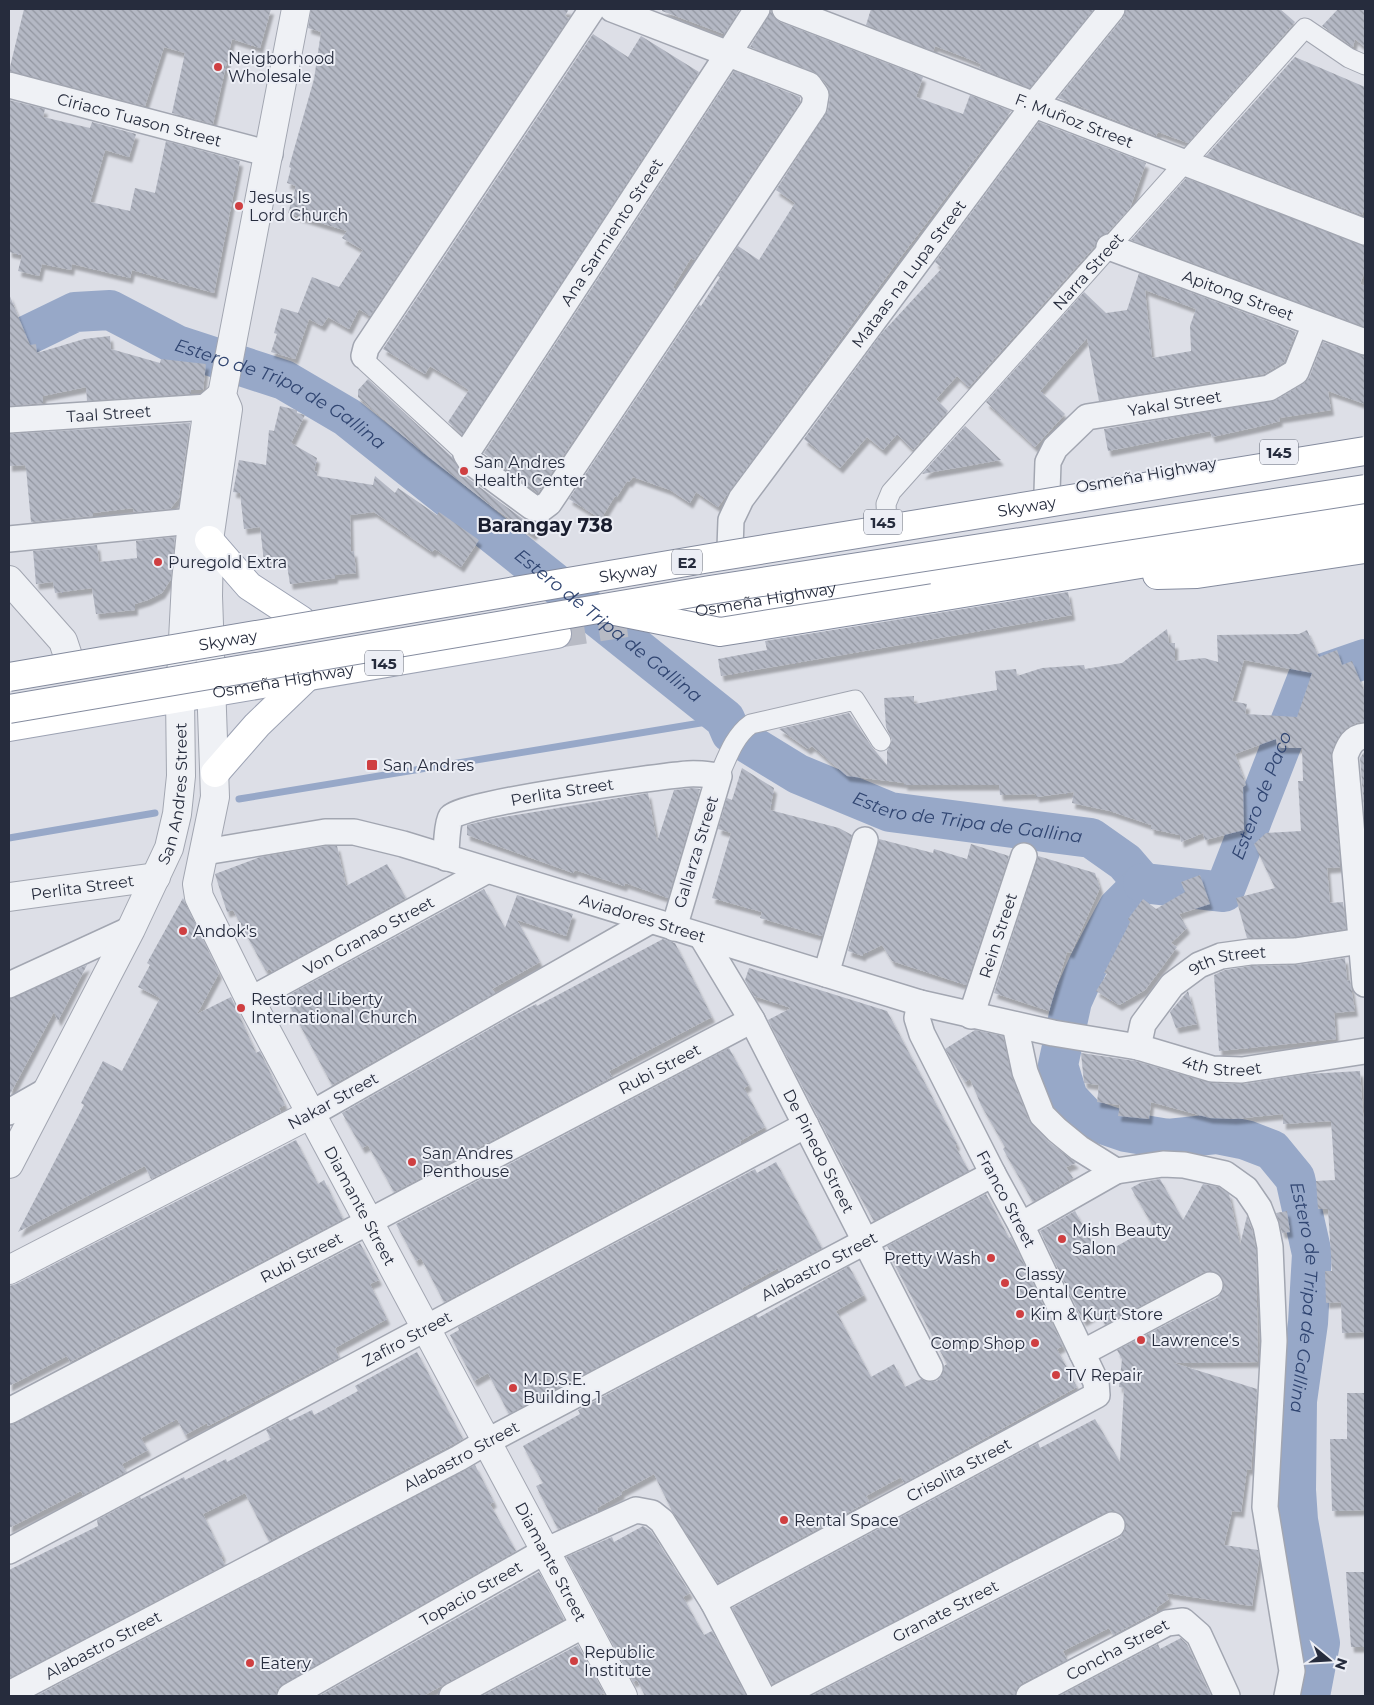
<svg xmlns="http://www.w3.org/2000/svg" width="1374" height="1705" font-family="Montserrat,sans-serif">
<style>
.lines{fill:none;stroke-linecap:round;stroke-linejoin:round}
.stream{stroke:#97a8c8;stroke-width:7}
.river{stroke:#97a8c8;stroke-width:40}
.building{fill:url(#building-back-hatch);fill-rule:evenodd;filter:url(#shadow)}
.primary-tunnel{stroke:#b8bbc5;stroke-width:28;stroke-dasharray:28 14;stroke-linecap:butt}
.pedestrian-casing{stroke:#a2a6b1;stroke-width:21}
.minor-casing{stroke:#a2a6b1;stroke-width:28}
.tertiary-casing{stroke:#a2a6b1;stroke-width:30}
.primary-casing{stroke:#9ca2b3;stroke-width:30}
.motorway-casing{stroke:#848b9e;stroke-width:30}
.pedestrian{stroke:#eff1f5;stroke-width:19}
.minor{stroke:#eff1f5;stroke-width:25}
.tertiary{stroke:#eff1f5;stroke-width:28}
.primary{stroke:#fff;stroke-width:28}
.motorway{stroke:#fff;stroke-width:28}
.motorway-bridge-casing{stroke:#848b9e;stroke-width:30;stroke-linecap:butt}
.motorway-bridge{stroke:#fff;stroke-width:28}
.poi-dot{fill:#cf3f41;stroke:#eceef5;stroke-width:2}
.labels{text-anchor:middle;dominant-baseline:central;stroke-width:4;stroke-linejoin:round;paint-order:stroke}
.shield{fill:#eceef5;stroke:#616674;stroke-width:1}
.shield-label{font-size:15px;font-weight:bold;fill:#262c3d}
.poi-label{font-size:16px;fill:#262c3d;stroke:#eceef5;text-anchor:start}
.street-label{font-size:16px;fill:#262c3d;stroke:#eceef5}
.water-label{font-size:18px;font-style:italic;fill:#304571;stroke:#eceef5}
.quarter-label{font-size:19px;font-weight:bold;fill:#191d2e;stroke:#eceef5}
</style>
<defs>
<pattern id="building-back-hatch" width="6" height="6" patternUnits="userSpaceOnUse" patternTransform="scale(1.25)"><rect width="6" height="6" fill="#b4b8c4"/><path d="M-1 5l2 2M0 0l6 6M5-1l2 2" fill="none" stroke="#9296a0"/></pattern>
<filter id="shadow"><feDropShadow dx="3" dy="5.5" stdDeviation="1" flood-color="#0004"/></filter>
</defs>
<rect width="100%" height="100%" fill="#dddfe7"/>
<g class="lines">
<g class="stream">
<polyline points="239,799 725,719"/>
<polyline points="9,838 155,813"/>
</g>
<g class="river">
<path id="s1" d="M9,344l66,-32 35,-2 67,35 107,35 63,37 378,302 6,14 67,41 92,38 201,26 34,24 18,21"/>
<path id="s2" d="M1143,883l-25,25 -29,55 -17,38 -14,64 10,33 20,21 38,13 42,7 48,-5 30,6 26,10 23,28 17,76 -4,69 -11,78 -1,89 2,30 22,123 -10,53"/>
<path id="s3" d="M1143,883l81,9 83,-213 58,-20"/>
</g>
</g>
<g class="building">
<polygon points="24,9 271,9 260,48 232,39 213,124 172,113 185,53 164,47 145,106 9,71"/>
<polygon points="311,9 569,9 565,16 569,18 370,316 359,309 349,329 328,317 322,326 309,319 295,359 271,352 277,334 274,333 281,308 298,313 312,277 339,287 363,250 342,238 347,231 288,213 296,186 287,183 291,168 289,167 314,79 321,32 308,28"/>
<polygon points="662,9 740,9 724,34 662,11"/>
<polygon points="871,9 1094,9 1030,88 979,68 981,64 964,57 935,46 933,51 866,25"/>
<polygon points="1126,9 1280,9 1295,22 1188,143 1158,132 1156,136 1058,98 1123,18"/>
<polygon points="1338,9 1365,9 1365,47 1355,39 1353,47 1322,26"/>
<polygon points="771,11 774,18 780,22 923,77 916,97 963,114 970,95 1011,111 903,254 718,507 696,492 690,503 670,490 633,477 629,482 627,481 617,497 615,496 601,519 569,499 699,305 701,306 720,277 718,276 738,246 759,260 795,203 776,190 828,110 830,97 828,87 820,76 814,72 750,47"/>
<polygon points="593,34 628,57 641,36 699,72 462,435 448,422 469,390 430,366 425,374 383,349"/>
<polygon points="1295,57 1365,87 1365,207 1362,215 1206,156"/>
<polygon points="734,71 800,97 800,102 694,260 691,258 673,287 675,289 538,493 484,453"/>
<polygon points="9,100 45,109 43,117 90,128 92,122 136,134 129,157 105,150 90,202 130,211 135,188 155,193 166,141 240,161 214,293 132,270 130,278 72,264 71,270 42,264 39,276 18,271 22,255 9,252"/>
<polygon points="1039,122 1146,163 1130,208 1107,233 1100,236 1095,246 969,387 957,376 936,399 948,411 913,450 897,434 883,450 867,437 840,468 804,439 882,333 942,268 935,262"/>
<polygon points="1186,178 1365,246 1365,271 1360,284 1365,286 1365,327 1131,240"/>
<path d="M1139,273l157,59 -12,30 -20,12 -165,27 -12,-63 -47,53 25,23 -30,33 -49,-45 98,-110 22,21 21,-3zM1145,290l51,19 -6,17 1,25 -39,7z"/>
<polygon points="9,294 30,345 36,344 37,353 84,339 110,336 111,349 160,363 161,359 206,364 203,390 191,390 191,394 87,401 86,387 43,396 43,403 10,406"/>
<polygon points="1323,342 1365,356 1365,404 1328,391 1331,410 1279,418 1280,421 1266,425 1212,437 1210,431 1108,451 1104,429 1276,400 1303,384 1309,378"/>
<polygon points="368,379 452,457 462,474 523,519 542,523 533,535 494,508 421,451 358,397 358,390"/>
<polygon points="280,406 297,410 297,413 305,415 291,443 317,458 314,471 317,472 317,476 373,485 375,476 395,493 398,488 437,515 439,512 479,540 461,567 435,549 432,552 374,512 350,515 351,552 354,551 356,573 335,575 335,578 290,584 286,559 264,562 260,527 244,529 240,493 233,492 239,460 266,465 269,430 274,431"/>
<polygon points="190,423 179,498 170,509 134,512 133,508 93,513 93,516 31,522 26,468 25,465 9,466 9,434"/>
<polygon points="965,426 1001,460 922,474"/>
<polygon points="175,537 171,579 162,593 148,600 135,604 135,610 96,614 92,588 55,593 53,582 36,584 33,551 97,545 99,562 137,558 136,541"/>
<polygon points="1068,592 1072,615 721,676 718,659 767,650 765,641"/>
<path d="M1167,629l2,14h6v18l29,-3 14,4 -1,-27 82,-1 8,-4 12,27 18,-7 5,15 10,-4 13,32v29l-9,1 -11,6 -13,22 8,116 -13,1 3,35 13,-1 3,27 -52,8 -47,1 -11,-40 39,-10 -21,-44 12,-11 35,-2 -3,-50h5l-1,-33h-25l-1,-9 -41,15 11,31 -3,2 1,43 -39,10 -2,-7 -22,9 -1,-7 -29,-6v-4l-41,-14 -38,-8 2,-11 -38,5v-3l-36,1 -1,-10h-95l1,-2 -58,-7 -35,-30 -4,3 -29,-20 70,-16 23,34 15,18v-14l5,-11 -6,-13 -2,-29 30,-2v8l83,-14 -2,-19 21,-2 1,7 25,-8 42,-3 1,4 37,-6zM1244,660l68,13 -15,44 -52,-3 2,-10 -15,-3z"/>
<polygon points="1365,751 1365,822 1360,758"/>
<polygon points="742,768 774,788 770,810 839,828 852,835 822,936 760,918 762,912 712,898 731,833 718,829 727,798 732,800"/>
<polygon points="693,788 700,789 668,898 625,883 624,886 575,870 573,873 467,835 467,825 492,819 648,793 657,842 674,790"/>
<polygon points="879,839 933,853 934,849 967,859 971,844 1009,856 966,985 892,961 882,945 863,954 863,956 848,951"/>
<polygon points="326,846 337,846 346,886 387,864 406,898 272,972 270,969 266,971 233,910 227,912 215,874 260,857"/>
<polygon points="1038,856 1095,873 1100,888 1071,953 1067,952 1049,1011 994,993"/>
<polygon points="1200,875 1210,904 1179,914 1187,928 1171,943 1177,947 1145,990 1119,1005 1096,991 1107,974 1104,973 1130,922 1128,919 1143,899 1156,909 1185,892 1181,882"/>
<polygon points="484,889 505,928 517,895 573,914 566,936 517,920 540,962 492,989 495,993 332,1085 285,997"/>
<polygon points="183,898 219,973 197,1014 231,997 256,1053 260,1051 285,1105 279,1108 281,1112 151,1179 145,1166 18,1232 84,1105 81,1103 103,1061 122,1071 160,998 138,987 150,965 147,963"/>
<polygon points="663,939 675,943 712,1017 609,1071 612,1077 394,1192 368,1145 362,1148 342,1113 509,1018 536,1004 537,1006"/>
<polygon points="1345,958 1347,981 1350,980 1355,1011 1334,1013 1336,1039 1219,1051 1214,975 1225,970 1251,966 1297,965"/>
<polygon points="87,965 58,1021 54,1012 9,1096 9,999"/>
<polygon points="749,968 887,1011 957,1144 955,1146 969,1171 874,1221 849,1177 768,1020 791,1008 754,996 745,980"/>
<polygon points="1188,991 1197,1024 1176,1028 1170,1012"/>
<polygon points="975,1030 1003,1036 1012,1077 1029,1121 1048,1141 1076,1163 1066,1167 1073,1178 1033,1202 1003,1149 1005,1147 981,1105 970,1079 965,1082 945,1049"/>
<polygon points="729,1048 749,1085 744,1088 765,1127 740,1141 741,1143 444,1302 421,1258 416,1261 396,1224"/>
<polygon points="1081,1053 1135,1061 1211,1083 1244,1084 1308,1074 1360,1071 1365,1140 1365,1332 1342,1333 1341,1302 1326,1303 1325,1271 1332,1271 1328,1209 1318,1209 1316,1181 1335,1180 1331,1121 1283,1124 1283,1114 1234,1119 1210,1118 1151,1102 1149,1119 1118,1116 1120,1105 1097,1102 1099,1085 1084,1083"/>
<polygon points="296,1140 318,1184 324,1180 343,1219 70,1362 67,1356 9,1386 9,1286 16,1284"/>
<polygon points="776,1162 822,1248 779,1271 778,1268 742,1288 743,1290 509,1414 488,1373 474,1381 450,1335 459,1330 458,1327 755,1169 757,1173"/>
<polygon points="1160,1179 1183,1220 1203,1184 1219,1187 1229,1194 1240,1245 1247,1216 1252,1230 1256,1249 1258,1362 1174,1363 1257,1389 1251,1470 1247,1469 1241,1512 1232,1511 1224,1545 1258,1550 1259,1560 1252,1606 1166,1593 1169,1599 1156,1608 1157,1611 1113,1635 1109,1628 1063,1651 1067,1660 1022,1683 1017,1689 1015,1696 811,1696 1119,1538 1124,1532 1125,1519 1119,1513 1112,1511 772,1684 732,1608 1038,1443 1040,1448 1095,1419 1120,1462 1124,1388 1119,1387 1122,1359 1117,1350 1217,1298 1222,1292 1223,1279 1217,1273 1204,1272 1105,1325 1099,1312 1083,1321 1040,1231 1075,1211 1098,1253 1106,1248 1108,1251 1153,1226 1131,1188 1142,1182"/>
<polygon points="986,1194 1009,1238 1011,1237 1063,1346 1057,1349 1077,1387 904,1483 901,1477 866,1496 869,1501 718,1583 672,1511 654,1474 621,1492 622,1494 597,1508 598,1511 558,1529 536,1486 543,1483 523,1446 580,1414 578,1410 756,1315 758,1318 849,1266 864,1295 836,1311 871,1377 894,1364 905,1387 921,1379 929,1382 937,1381 942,1375 944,1366 947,1364 888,1252 890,1251 887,1246"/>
<polygon points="1287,1211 1290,1232 1282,1233 1276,1213"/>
<polygon points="360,1243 379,1280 370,1284 387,1319 335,1348 339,1358 208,1426 207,1423 185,1435 177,1419 141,1438 148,1450 122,1464 126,1472 83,1495 81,1491 9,1528 9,1425"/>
<polygon points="417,1352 463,1439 269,1541 245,1493 203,1514 223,1556 221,1557 225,1565 9,1678 9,1570 98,1526 97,1520 140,1497 141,1499 184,1477 185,1480 226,1459 227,1462 271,1439 266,1430 288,1418 290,1421 312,1410 314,1415 358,1391 355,1386"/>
<polygon points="1347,1393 1365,1393 1365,1510 1332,1511 1330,1439 1347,1439"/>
<polygon points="475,1465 494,1502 490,1504 516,1551 283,1684 277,1689 276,1696 36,1696"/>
<polygon points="643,1526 651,1531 690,1593 683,1597 704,1635 712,1631 746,1696 645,1696 637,1680 633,1682 566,1557 612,1537 614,1542"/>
<polygon points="539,1572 564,1619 423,1696 319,1696"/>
<polygon points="1346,1572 1365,1572 1365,1647 1351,1647"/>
<polygon points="1181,1638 1187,1644 1211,1696 1059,1696 1158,1644 1160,1649"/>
<polygon points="578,1645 604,1693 598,1696 482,1696"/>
</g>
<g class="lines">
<polyline class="primary-tunnel" points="557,634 640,621"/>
<g class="pedestrian-casing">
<g id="pedestrian">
<polyline points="364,356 366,362 466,454"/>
<path id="s4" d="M887,521l-1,-17 5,-12 414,-464 44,30 16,7"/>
<path d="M719,776c8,-18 15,-40 32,-52l104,-24 26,41"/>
</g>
</g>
<g class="minor-casing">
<g id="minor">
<path id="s5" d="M612,9l197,76 7,10 -2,12 -265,396 -8,6 -9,-2 -61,-45 -5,-8 262,-400 29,-45"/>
<path id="s6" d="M785,9l580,223"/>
<path id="s7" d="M9,85l261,69"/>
<path id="s8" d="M1109,247l256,95"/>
<polyline points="364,356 366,348 592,9"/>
<path id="s9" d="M9,420l199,-13"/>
<path id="s10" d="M1047,492l1,-30 7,-14 32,-31 182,-29 27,-16 19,-48"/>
<polyline points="9,539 192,521"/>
<path id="s11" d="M730,548l1,-28 10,-21 293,-394 78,-96"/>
<path d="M1365,736c-12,1 -16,9 -20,20l20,228"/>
<path id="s12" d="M205,852l120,-20h29l49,12 517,159 133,30 85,14 74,22 30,1 123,-19"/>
<path id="s13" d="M446,858c0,-8 1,-35 5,-41 12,-14 208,-41 237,-43 11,-1 21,1 31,2l-45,152"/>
<path id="s14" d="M702,937l50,83 178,348"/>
<polyline points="826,974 865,840"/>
<polyline points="9,985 131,929"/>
<path id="s15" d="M250,1000l236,-129"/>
<path id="s16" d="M971,1016l53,-160"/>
<polyline points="1015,1025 1025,1072 1042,1115 1057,1130 1079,1148 1116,1171 1163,1164 1184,1165 1225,1174 1246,1189 1259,1208 1266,1226 1270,1247 1274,1341 1265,1507 1292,1671 1287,1696"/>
<path id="s17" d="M1138,1047l5,-23 29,-39 27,-20 22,-9 29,-4 45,-1 66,-10"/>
<polyline points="9,1112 46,1091"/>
<polyline points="311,1114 650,921"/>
<polyline points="1021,1225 1116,1171"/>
<polyline points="1082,1353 1210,1285"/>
<path id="s18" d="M9,1411l743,-391"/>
<path id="s19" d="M9,1551l797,-426"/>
<path id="s20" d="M713,1602l384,-207 -1,-13 -75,-157 -28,-51 -71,-140 -5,-16 3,-15"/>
<path id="s21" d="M9,1694l450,-236 27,-16 507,-268"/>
<path id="s22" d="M290,1696l255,-145 91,-41 16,3 10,8 51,81 49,94"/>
<polyline points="452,1696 584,1625"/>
<path id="s23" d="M780,1696l332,-171"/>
<path id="s24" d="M1029,1696l138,-73 16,-2 16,14 28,61"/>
</g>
</g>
<g class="tertiary-casing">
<g id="tertiary">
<path id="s25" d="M296,9l-74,386 6,14 -19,131 -1,56 7,201 -18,87 2,13 51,103 373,696"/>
<polyline points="9,580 63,641 69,659"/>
<path id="s26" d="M9,897l147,-20"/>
<path id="s27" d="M9,1164l122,-235 38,-81 8,-34 4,-38 -1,-79 6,-115 6,-61 16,-114 14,-12"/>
<polyline points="9,1270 311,1114"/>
</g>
</g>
<g class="primary-casing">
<g id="primary">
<polyline points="209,540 249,586 301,620"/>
<path id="s28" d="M653,618l214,-36 498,-77"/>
<path id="s29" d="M9,727l548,-93"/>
<polyline points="215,773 257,725 308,676"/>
</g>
</g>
<g class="motorway-casing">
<g id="motorway">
<polyline points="1157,575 1197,574 1365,549"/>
<polyline points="933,598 1365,527"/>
</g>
</g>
<use href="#pedestrian" class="pedestrian"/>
<use href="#minor" class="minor"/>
<use href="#tertiary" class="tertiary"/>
<use href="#primary" class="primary"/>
<use href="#motorway" class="motorway"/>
<g class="motorway-bridge-casing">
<g id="motorway-bridge">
<polyline points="615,611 720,632 933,598"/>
<path id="s30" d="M9,677l695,-118 661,-108"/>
<polyline points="9,709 710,590 1365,489"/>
</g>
</g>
<use href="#motorway-bridge" class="motorway-bridge"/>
</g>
<g class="poi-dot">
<circle cx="218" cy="67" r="5"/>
<circle cx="239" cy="206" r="5"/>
<circle cx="464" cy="471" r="5"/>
<circle cx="158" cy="562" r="5"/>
<rect x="366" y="759" width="12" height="12" rx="2.5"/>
<circle cx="183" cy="931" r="5"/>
<circle cx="241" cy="1008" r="5"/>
<circle cx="412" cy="1162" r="5"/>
<circle cx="1062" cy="1239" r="5"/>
<circle cx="991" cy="1258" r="5"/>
<circle cx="1005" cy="1283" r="5"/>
<circle cx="1020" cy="1314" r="5"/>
<circle cx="1141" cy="1340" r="5"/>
<circle cx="1035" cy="1343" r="5"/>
<circle cx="1056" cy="1375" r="5"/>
<circle cx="513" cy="1388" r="5"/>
<circle cx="784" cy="1520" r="5"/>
<circle cx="574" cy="1661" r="5"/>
<circle cx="250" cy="1663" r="5"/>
</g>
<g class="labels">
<g class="shield">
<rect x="1260" y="439.5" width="38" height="25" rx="4"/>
<rect x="864" y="509.5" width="38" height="25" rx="4"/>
<rect x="672" y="549.5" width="30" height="25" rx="4"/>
<rect x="365" y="650.5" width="38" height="25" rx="4"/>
</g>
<g class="shield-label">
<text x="1279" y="452">145</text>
<text x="883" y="522">145</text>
<text x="687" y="562">E2</text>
<text x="384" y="663">145</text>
</g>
<g class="poi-label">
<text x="228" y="58">Neigborhood<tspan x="228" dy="18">Wholesale</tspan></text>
<text x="249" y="197">Jesus Is<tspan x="249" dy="18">Lord Church</tspan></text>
<text x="474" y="462">San Andres<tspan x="474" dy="18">Health Center</tspan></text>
<text x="168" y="562">Puregold Extra</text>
<text x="383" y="765">San Andres</text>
<text x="193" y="931">Andok's</text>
<text x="251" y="999">Restored Liberty<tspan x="251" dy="18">International Church</tspan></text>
<text x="422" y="1153">San Andres<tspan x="422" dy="18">Penthouse</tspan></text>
<text x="1072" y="1230">Mish Beauty<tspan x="1072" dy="18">Salon</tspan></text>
<text x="981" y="1258" text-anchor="end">Pretty Wash</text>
<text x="1015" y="1274">Classy<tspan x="1015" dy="18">Dental Centre</tspan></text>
<text x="1030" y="1314">Kim &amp; Kurt Store</text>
<text x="1151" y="1340">Lawrence's</text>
<text x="1025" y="1343" text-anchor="end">Comp Shop</text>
<text x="1066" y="1375">TV Repair</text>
<text x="523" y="1379">M.D.S.E.<tspan x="523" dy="18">Building 1</tspan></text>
<text x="794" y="1520">Rental Space</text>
<text x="584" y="1652">Republic<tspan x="584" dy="18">Institute</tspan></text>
<text x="260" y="1663">Eatery</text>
</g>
<g class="street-label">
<text stroke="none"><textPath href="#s7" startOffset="135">Ciriaco Tuason Street</textPath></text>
<text stroke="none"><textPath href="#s6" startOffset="310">F. Muñoz Street</textPath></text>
<text stroke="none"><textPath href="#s5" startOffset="1082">Ana Sarmiento Street</textPath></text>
<text stroke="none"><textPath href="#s4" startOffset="326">Narra Street</textPath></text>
<text stroke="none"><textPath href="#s11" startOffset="332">Mataas na Lupa Street</textPath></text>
<text stroke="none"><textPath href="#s8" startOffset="138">Apitong Street</textPath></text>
<text stroke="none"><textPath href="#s10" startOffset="179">Yakal Street</textPath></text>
<text stroke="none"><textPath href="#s9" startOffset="100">Taal Street</textPath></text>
<text transform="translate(1146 475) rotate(-10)">Osmeña Highway</text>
<text stroke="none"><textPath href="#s30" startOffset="1032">Skyway</textPath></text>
<text stroke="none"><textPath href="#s30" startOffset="628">Skyway</textPath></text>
<text stroke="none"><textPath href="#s28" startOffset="114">Osmeña Highway</textPath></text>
<text stroke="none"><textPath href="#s30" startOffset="222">Skyway</textPath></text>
<text stroke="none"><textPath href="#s29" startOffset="278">Osmeña Highway</textPath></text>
<text stroke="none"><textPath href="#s13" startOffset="156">Perlita Street</textPath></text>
<text stroke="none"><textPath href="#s27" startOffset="409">San Andres Street</textPath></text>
<text transform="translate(696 852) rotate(-73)">Gallarza Street</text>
<text stroke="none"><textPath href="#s26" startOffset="74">Perlita Street</textPath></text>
<text stroke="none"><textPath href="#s12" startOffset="452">Aviadores Street</textPath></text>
<text stroke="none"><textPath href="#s15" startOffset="135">Von Granao Street</textPath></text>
<text stroke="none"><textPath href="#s16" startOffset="85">Rein Street</textPath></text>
<text stroke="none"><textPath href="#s17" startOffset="135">9th Street</textPath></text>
<text stroke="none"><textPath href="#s12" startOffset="1051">4th Street</textPath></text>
<text stroke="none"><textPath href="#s18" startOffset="735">Rubi Street</textPath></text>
<text transform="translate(333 1101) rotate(-29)">Nakar Street</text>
<text stroke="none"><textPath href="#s14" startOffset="244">De Pinedo Street</textPath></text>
<text transform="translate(1006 1199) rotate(62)">Franco Street</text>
<text stroke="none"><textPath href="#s25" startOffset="1248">Diamante Street</textPath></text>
<text stroke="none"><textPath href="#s18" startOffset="330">Rubi Street</textPath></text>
<text stroke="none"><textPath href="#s21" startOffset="916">Alabastro Street</textPath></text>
<text stroke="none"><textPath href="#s19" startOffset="451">Zafiro Street</textPath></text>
<text stroke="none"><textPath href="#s21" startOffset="511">Alabastro Street</textPath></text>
<text stroke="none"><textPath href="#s20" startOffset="279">Crisolita Street</textPath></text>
<text stroke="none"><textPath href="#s25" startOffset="1652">Diamante Street</textPath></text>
<text stroke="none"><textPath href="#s22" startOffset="208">Topacio Street</textPath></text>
<text stroke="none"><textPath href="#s23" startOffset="186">Granate Street</textPath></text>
<text stroke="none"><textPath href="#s21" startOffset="106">Alabastro Street</textPath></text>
<text stroke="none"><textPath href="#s24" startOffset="100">Concha Street</textPath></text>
</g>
<g class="water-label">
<text stroke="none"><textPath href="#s1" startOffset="299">Estero de Tripa de Gallina</textPath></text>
<text stroke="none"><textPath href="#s1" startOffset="704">Estero de Tripa de Gallina</textPath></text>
<text stroke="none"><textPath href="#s3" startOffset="185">Estero de Paco</textPath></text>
<text stroke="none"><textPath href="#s1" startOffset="1124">Estero de Tripa de Gallina</textPath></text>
<text stroke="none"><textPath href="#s2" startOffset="615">Estero de Tripa de Gallina</textPath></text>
</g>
<g class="quarter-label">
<text x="545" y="525">Barangay 738</text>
</g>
</g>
<rect width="1374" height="1705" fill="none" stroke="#262c3d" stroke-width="20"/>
<g transform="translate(1329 1660) rotate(108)" stroke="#eceef5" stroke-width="4" paint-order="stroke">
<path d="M0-4L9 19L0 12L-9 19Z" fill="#262c3d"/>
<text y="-8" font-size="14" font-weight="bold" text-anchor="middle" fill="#262c3d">N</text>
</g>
</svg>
